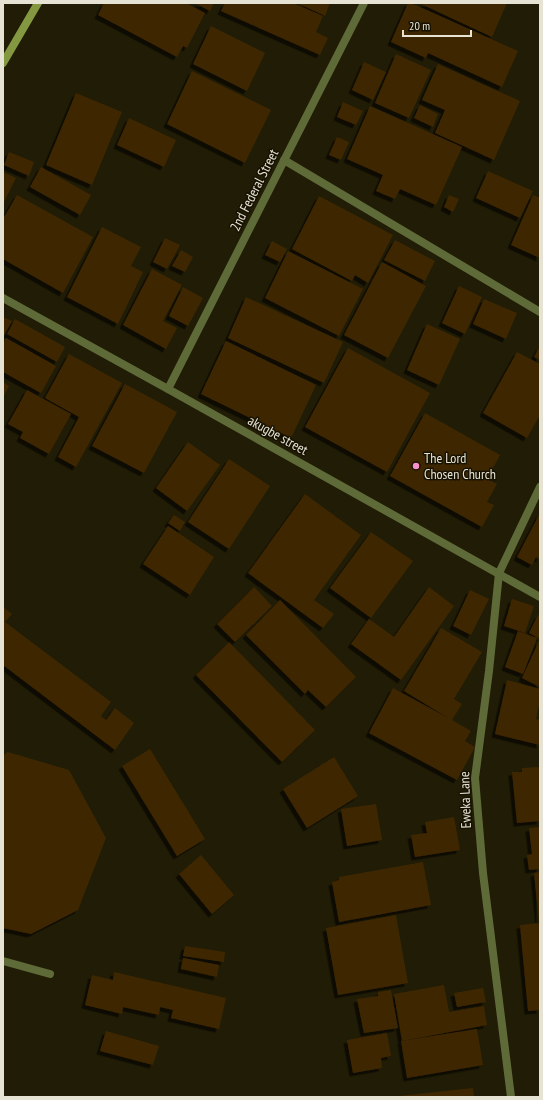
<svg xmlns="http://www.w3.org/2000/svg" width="543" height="1100" font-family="'PT Sans Narrow',sans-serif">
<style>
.building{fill:#3e2700;filter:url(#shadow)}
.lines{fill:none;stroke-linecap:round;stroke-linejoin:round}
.street{stroke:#5e6a37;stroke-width:8}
.secondary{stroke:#849842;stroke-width:8}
.poi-dot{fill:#f98fca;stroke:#171200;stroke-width:1.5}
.labels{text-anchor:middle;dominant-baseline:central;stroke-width:3;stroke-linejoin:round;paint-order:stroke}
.street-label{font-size:14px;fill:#e6e3d5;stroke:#171200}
.poi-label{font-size:14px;fill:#e6e3d5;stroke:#171200;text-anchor:start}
</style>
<defs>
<filter id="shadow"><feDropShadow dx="-3.5" dy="3.5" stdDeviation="0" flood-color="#0009"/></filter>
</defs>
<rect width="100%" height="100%" fill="#201c05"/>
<g class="building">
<polygon points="104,3 186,3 205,13 187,48 183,46 177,57 98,15"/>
<polygon points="195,3 214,3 210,11"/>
<polygon points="225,3 293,3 323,16 316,32 328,38 320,55 221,11"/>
<polygon points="297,3 330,3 325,16"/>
<polygon points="408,3 411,3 518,51 502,87 428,53 426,58 391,42"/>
<polygon points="419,3 507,3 492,37"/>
<polygon points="211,26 265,53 247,91 193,64"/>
<polygon points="396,54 431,70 409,118 375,103"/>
<polygon points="364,62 386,72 373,100 352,90"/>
<polygon points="438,64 520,101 494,160 435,133 445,110 422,100"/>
<polygon points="192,71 271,110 245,163 167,124"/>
<polygon points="76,93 122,112 92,185 46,165"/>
<polygon points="343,102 363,111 356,125 337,117"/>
<polygon points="420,105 438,114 433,127 414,118"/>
<polygon points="370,106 462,147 436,205 400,189 395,199 376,191 383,175 347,159"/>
<polygon points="129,118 176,140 164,167 117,145"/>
<polygon points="337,137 349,142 341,160 329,155"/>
<polygon points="9,152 34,162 29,176 4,165"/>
<polygon points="41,167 91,195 80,215 30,187"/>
<polygon points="488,171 533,191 520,218 476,198"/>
<polygon points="3,172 16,178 3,204"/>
<polygon points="17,195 93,237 63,293 3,259 3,219"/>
<polygon points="449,195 459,199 453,212 444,207"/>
<polygon points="533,195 540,198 540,258 511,245"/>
<polygon points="319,196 393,235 368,283 355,275 352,281 292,249"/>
<polygon points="102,227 141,247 131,266 143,272 118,324 67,297"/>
<polygon points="165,238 180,245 167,269 153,262"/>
<polygon points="395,240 435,261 425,281 384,260"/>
<polygon points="272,241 287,249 280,262 265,255"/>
<polygon points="181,250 193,257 185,272 172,266"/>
<polygon points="288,251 363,289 339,336 265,298"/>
<polygon points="382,262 426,286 388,358 344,335"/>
<polygon points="152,269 182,285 163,321 177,328 166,349 123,325"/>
<polygon points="459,286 482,297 465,334 442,323"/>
<polygon points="183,287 203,298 188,326 169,316"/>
<polygon points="246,297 343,342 324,383 228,338"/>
<polygon points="484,299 517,313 506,339 473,324"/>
<polygon points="3,317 12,321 3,337"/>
<polygon points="15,319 65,347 57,362 7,334"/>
<polygon points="427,324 460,339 439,385 407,370"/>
<polygon points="6,338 56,366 41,393 3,372 3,343"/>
<polygon points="226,341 316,385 291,438 201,394"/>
<polygon points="540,346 540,360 534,357"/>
<polygon points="348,348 430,393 387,472 305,427"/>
<polygon points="517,352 540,364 540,415 527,438 483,413"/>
<polygon points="69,354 122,383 76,467 58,457 79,417 45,398"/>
<polygon points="3,382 9,386 3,397"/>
<polygon points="125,384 177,412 144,473 92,446"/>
<polygon points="27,390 71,414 49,454 20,438 23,432 8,424"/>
<polygon points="425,413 500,455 487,479 497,484 487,502 494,505 482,527 390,476"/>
<polygon points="188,442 220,465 187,511 156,488"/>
<polygon points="229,459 270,486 229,549 188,522"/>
<polygon points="305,494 361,535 314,600 334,614 323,628 248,573"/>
<polygon points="540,513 540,559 536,557 532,565 517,557"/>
<polygon points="174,515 185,522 180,531 168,523"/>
<polygon points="168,526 214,557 190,595 143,564"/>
<polygon points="371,532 413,561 371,618 330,588"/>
<polygon points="254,587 272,606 235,642 217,624"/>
<polygon points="429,587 454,606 401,680 351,644 369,619 394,637"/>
<polygon points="470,590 489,599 471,635 453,626"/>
<polygon points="512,599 534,606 525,633 504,626"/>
<polygon points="280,600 356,677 326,707 308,690 305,694 246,635"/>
<polygon points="3,607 12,614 5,622 111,702 101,716 106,720 115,708 134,723 115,750 3,665"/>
<polygon points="538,615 540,616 540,639 529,633"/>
<polygon points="441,628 482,652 454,699 462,704 452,720 471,731 465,741 475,747 457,780 369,733 393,688 450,719 404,691"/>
<polygon points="518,631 537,638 523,674 505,667"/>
<polygon points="539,641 540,641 540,687 522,678"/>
<polygon points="229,642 315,730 282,762 196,675"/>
<polygon points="507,680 540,689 540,700 536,719 540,720 540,745 495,734"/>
<polygon points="150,749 205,839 177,856 122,766"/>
<polygon points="8,752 69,770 106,838 78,910 31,934 3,928 3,755"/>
<polygon points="334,757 358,796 307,828 283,789"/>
<polygon points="540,767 540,821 517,823 512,772 522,772 522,768"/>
<polygon points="376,804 382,840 347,846 341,809"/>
<polygon points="454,817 460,850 415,857 411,835 427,833 425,822"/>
<polygon points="540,827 540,869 529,870 527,855 532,854 529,828"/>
<polygon points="201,855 234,895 212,914 179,874"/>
<polygon points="423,862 431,905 339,922 332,882 339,880 339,877"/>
<polygon points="540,872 540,922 539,922 534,873"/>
<polygon points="396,915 408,983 338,995 326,928"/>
<polygon points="540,923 540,1010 528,1011 520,925"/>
<polygon points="185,946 225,952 224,962 183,956"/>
<polygon points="183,958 219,965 217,977 181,969"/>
<polygon points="114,972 226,998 219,1029 171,1018 173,1010 160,1007 159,1015 123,1007 122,1014 85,1005 92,975 113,980"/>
<polygon points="444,985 449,1012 484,1006 487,1025 402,1041 394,994"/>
<polygon points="483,988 486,1002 457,1007 454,993"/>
<polygon points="391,990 398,1028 364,1033 357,999 378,996 378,992"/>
<polygon points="477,1029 483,1065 407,1078 401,1041"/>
<polygon points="106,1031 159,1046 153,1065 100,1051"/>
<polygon points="387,1033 391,1056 381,1058 382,1068 353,1073 347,1040"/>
<polygon points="473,1088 474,1097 399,1097 399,1096"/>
</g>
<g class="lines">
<g class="street">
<polyline points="284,160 540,312"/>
<polyline points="3,298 168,389 540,597"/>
<polyline points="168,389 364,3"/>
<polyline points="3,961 50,974"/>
<polyline points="511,1097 483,873 475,778 489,671 499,573 540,487"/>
</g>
<polyline class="secondary" points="3,63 38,3"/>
</g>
<circle class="poi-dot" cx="416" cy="466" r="4"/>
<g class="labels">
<g class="street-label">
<text transform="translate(254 190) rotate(-63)">2nd Federal Street</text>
<text transform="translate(278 435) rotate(29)">akugbe street</text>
<text transform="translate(465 800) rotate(-92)">Eweka Lane</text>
</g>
<g class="poi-label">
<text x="424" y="458">The Lord<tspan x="424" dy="16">Chosen Church</tspan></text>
</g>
</g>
<rect width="543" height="1100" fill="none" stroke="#e6e3d5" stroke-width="8"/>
<path d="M403 30v6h68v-6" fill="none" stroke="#e6e3d5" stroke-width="2"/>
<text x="409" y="30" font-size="12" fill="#e6e3d5" stroke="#171200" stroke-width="3" paint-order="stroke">20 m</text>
</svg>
